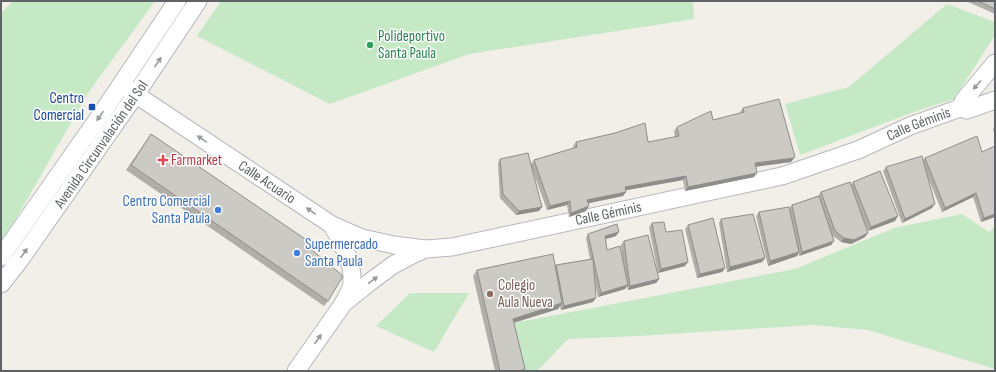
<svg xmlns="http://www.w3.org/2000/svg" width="996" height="372" font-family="'Sofia Sans Condensed',sans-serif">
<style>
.green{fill:#c5e8c5}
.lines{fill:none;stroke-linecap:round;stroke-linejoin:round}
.minor-casing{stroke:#b5b8bc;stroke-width:19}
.minor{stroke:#fff;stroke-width:17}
.wall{fill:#afaea9}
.shaded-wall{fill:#8f8d8a}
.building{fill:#cccac5;stroke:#8f8d8a}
.oneway{fill:#979a9d}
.leisure-dot{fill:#2e9e5b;stroke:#fff;stroke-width:1.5}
.transit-dot{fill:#1a4fb4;stroke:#fff;stroke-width:1.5}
.health-dot{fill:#e0444e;stroke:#fff;stroke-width:1.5}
.shop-dot{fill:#3f7fe0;stroke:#fff;stroke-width:1.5}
.education-dot{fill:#8d6e63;stroke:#fff;stroke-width:1.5}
.labels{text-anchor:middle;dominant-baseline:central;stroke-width:3;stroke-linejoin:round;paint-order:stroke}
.leisure-label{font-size:15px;fill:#27864d;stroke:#fff;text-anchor:start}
.transit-label{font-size:15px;fill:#164399;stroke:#fff;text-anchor:end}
.street-label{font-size:15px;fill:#5f6368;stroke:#fff}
.health-label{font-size:15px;fill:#be3a42;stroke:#fff;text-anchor:start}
.shop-label{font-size:15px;fill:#366cbe;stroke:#fff;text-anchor:end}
.education-label{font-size:15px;fill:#785e54;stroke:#fff;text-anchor:start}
</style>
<rect width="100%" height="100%" fill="#f1efe8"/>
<g class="green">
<polygon points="13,1 155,1 88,93 1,245 1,13"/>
<polygon points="221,1 693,1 694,19 469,54 330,104 197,36"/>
<polygon points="947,4 995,22 995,35 954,99 911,113 800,155 785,104 849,87"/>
<polygon points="962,214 989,232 995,226 995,369 868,330 813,325 638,336 568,339 537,371 520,371 509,324 795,269 894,228"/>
<polygon points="410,293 469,293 434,352 376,326"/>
</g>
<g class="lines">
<g class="minor-casing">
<g id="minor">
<path id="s1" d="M122,84l22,16 188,125 30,13 32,7 31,4"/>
<polyline points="960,108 964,100 995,63"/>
<path d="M332,225c10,18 24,42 19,63 -2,5 -5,10 -7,14"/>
<polyline points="1,257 102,113 177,1"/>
<path id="s2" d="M1,284l19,-24 116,-166 62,-93"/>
<path id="s3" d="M296,371l47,-67 27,-22 23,-17 21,-11 12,-5 26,-2 330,-71 76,-26 52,-24 50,-18 7,2 28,-10"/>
</g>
</g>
<use href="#minor" class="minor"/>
</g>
<g class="wall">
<polygon points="966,1 995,1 995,14"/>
<polygon points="743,108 792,161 791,162 755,167 754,177 685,191 683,180 625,190 626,192 623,196 588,203 586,211 569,217 567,205 547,210 531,166 542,207 539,211 516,215 500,198 498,163 500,159 531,164 534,160 574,148 573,146 576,142 648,142 675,137 674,131 677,127 713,120 740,113 740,112"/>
<polygon points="995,126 995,137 993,129"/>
<polygon points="151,134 312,250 328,301 324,306 126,170"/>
<polygon points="982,152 995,217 981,222 973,197 942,212 927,175 932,208 902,223 883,171 886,167 923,160 925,158"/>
<polygon points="853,182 895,221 868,231 860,211 865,237 851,244 841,242 833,236 834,241 831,245 799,256 799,253 797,256 768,266 756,216 759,212 789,208 792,205 818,196 821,192 851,185"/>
<polygon points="721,219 765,258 762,262 727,272 719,223"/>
<polygon points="652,223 666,232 685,266 658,273 649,227"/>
<polygon points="688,225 725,268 722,272 697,278 685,229"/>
<polygon points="588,234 616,236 606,239 607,250 623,263 621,245 624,241 659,279 656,283 628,290 627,286 625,289 598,297 594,278 593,302 561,310 560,306 558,309 514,323 523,371 495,371 473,276 477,270 555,266 556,265 590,259 586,238"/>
</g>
<g class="shaded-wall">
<polygon points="795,157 791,162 752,167 755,163"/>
<polygon points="757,173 754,177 685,191 688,187"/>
<polygon points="686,176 683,180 622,191 625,187"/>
<polygon points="626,192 623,196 585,204 587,200"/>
<polygon points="976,193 973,197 942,212 945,208"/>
<polygon points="570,201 567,205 547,210 550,206"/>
<polygon points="935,204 932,208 902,223 905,219"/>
<polygon points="589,206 586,211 569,217 571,213"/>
<polygon points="542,207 539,211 516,215 519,211"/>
<polygon points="995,214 995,217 981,222 984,218"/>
<polygon points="898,216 895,221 868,231 871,227"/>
<polygon points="619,232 616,236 603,240 605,236"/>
<polygon points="868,233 865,237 851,244 841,242 844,238"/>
<polygon points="834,241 831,245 799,256 802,252"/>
<polygon points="799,252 797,256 768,266 770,261"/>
<polygon points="765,258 762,262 727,272 730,267"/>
<polygon points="688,262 685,266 658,273 661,269"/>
<polygon points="725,268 722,272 697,278 700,274"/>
<polygon points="659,279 656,283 628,290 630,286"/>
<polygon points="628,285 625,289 598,297 601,293"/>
<polygon points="596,298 593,302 561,310 564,306"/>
<polygon points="562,303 558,309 509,324 513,319"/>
</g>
<g class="building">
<polygon points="978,1 995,1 995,9"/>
<polygon points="779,99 795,157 794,158 755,163 757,173 688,187 686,176 625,187 626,192 587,200 589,206 571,213 570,201 550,206 534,160 577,147 576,142 615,133 645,123 648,142 679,136 677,127 711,111 713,120 744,112 743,108"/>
<polygon points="151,134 314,245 312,250 343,276 328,301 131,165"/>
<polygon points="977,136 982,152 995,146 995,214 984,218 976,193 945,208 925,158"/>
<polygon points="528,153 542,207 519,211 503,194 500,159"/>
<polygon points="922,156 935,204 905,219 886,167"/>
<polygon points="880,171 898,216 871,227 853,182"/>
<polygon points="850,182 868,233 854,240 844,238 835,231 821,192"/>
<polygon points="819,196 834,241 802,252 792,205"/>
<polygon points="789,207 799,252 770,261 759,212"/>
<polygon points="753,214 765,258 730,267 721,219"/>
<polygon points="713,218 725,268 700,274 688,225"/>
<polygon points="664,222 666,232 682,230 688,262 661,269 652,223"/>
<polygon points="617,224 619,232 605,236 607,250 620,246 628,285 601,293 588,234"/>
<polygon points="648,235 659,279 630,286 624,241"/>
<polygon points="553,254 562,303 513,319 525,369 520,371 500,371 477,270"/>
<polygon points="593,259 596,298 564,306 556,265"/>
</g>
<defs><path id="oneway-solid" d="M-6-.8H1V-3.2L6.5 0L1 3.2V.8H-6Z"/></defs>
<g class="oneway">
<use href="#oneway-solid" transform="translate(158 62) rotate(-56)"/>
<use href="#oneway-solid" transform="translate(977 85) rotate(131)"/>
<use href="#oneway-solid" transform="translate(100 116) rotate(125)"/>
<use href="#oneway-solid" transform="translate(202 139) rotate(-146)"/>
<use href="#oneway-solid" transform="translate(311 211) rotate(-146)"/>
<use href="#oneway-solid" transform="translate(24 253) rotate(-55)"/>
<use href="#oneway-solid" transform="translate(373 280) rotate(-36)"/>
<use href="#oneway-solid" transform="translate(318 339) rotate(-55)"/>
</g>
<circle class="leisure-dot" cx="370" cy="45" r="4"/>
<rect class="transit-dot" x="88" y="103" width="8" height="8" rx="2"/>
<path class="health-dot" d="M161 154h4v4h4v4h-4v4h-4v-4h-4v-4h4z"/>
<g class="shop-dot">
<circle cx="218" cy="210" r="4"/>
<circle cx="297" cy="253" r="4"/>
</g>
<circle class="education-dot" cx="490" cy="294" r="4"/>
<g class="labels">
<g class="leisure-label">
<text x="378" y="36">Polideportivo<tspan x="378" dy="17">Santa Paula</tspan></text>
</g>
<g class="transit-label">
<text x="84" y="98">Centro<tspan x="84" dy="17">Comercial</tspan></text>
</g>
<g class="street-label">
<text stroke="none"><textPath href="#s3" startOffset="692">Calle Géminis</textPath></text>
<text stroke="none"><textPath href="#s2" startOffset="172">Avenida Circunvalación del Sol</textPath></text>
<text stroke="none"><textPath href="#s1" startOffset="175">Calle Acuario</textPath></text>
<text stroke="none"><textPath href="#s3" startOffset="368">Calle Géminis</textPath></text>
</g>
<g class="health-label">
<text x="171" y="160">Farmarket</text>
</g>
<g class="shop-label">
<text x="210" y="201">Centro Comercial<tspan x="210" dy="17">Santa Paula</tspan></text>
<text x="305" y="244" text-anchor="start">Supermercado<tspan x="305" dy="17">Santa Paula</tspan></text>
</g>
<g class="education-label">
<text x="498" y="285">Colegio<tspan x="498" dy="17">Aula Nueva</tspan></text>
</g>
</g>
<rect width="996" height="372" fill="none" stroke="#5f6368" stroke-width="4"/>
</svg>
